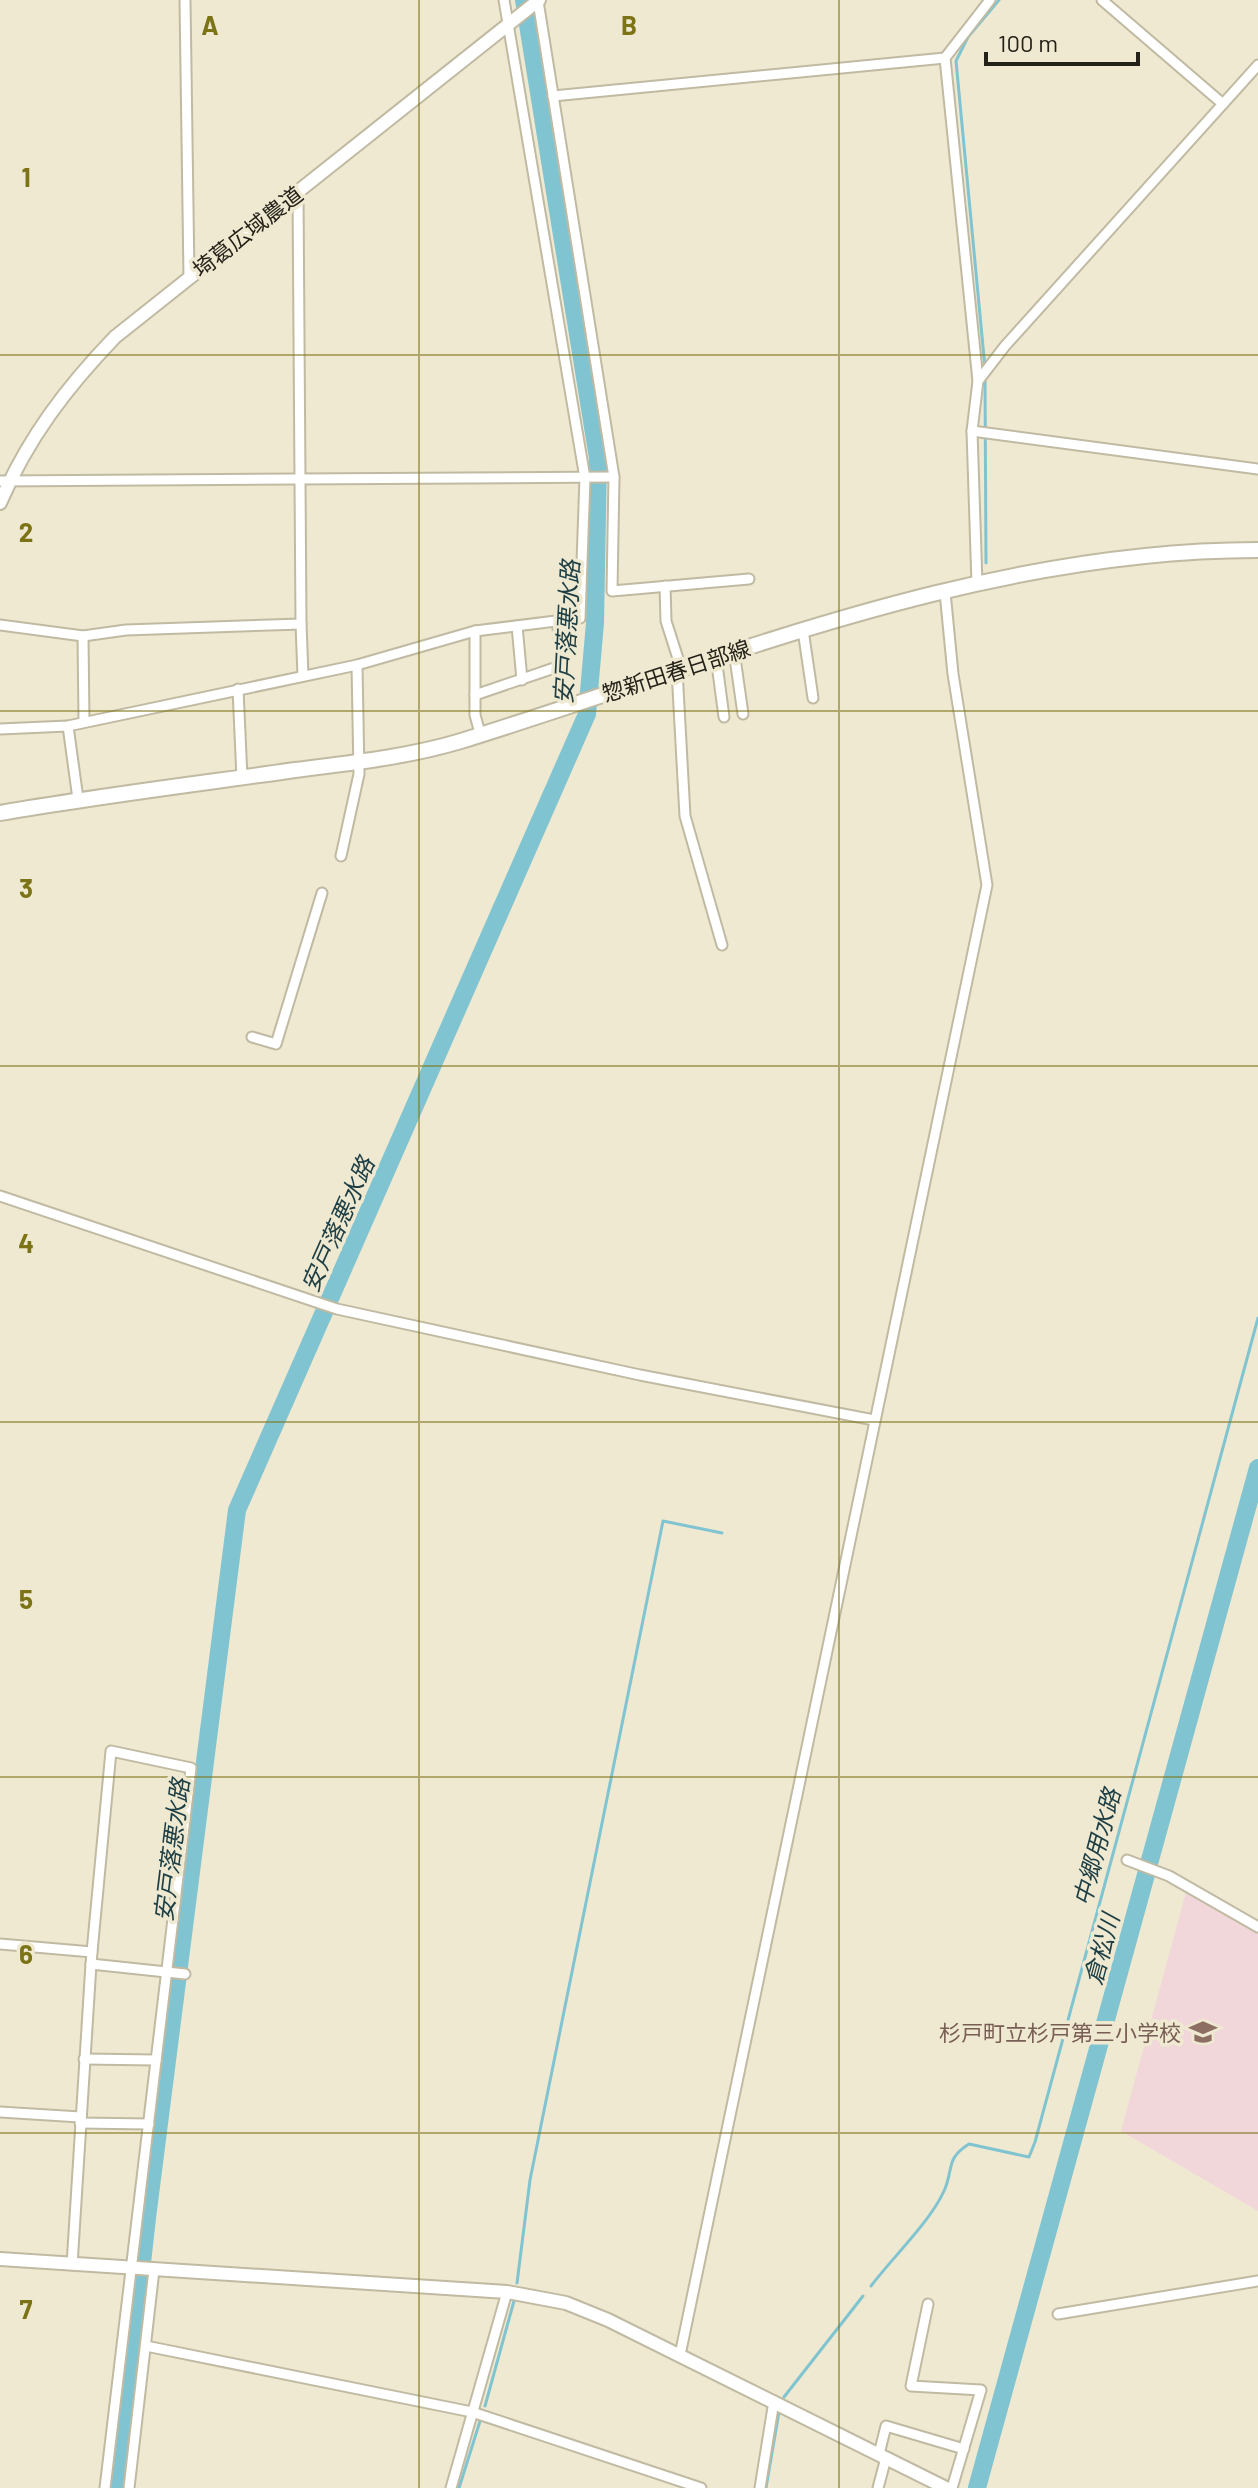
<svg xmlns="http://www.w3.org/2000/svg" width="1258" height="2488" font-family="Barlow,'Noto Sans JP',sans-serif">
<style>
.education{fill:#f2d7da}
.lines{fill:none;stroke-linecap:round;stroke-linejoin:round}
.stream{stroke:#80c4d2;stroke-width:3}
.river{stroke:#80c4d2;stroke-width:18}
.minor-casing{stroke:#c0baa3;stroke-width:13}
.tertiary-casing{stroke:#c0baa3;stroke-width:16}
.secondary-casing{stroke:#c0baa3;stroke-width:18}
.minor{stroke:#fff;stroke-width:9}
.tertiary{stroke:#fff;stroke-width:12}
.secondary{stroke:#fff;stroke-width:14}
.grid{fill:none;stroke:#7b7316;stroke-width:2;stroke-opacity:0.55}
.labels{text-anchor:middle;dominant-baseline:central;stroke-width:7;stroke-linejoin:round;paint-order:stroke}
.street-label{font-size:22px;fill:#242118;stroke:#efe9d1}
.education-label{font-size:22px;fill:#785e54;stroke:#efe9d1;text-anchor:end}
.water-label{font-size:24px;font-style:italic;fill:#1c3e44;stroke:#efe9d1}
.grid-label{font-size:26px;text-anchor:middle;font-weight:bold;fill:#7b7316;stroke:#efe9d1;stroke-width:7;stroke-linejoin:round;paint-order:stroke}
</style>
<rect width="100%" height="100%" fill="#efe9d1"/>
<polygon class="education" points="1186,1892 1258,1933 1258,2211 1121,2131"/>
<g class="lines">
<g class="stream">
<polyline points="985,368 956,61 968,37 999,0"/>
<polyline points="985,375 986,563"/>
<polyline points="517,2283 530,2180 663,1521 722,1533"/>
<path d="M871,2286c21,-28 59,-64 73,-95 10,-22 1,-32 25,-47l60,13 6,-15 223,-824"/>
<polyline points="784,2397 863,2296"/>
<polyline points="485,2406 514,2301"/>
<polyline points="459,2488 481,2418"/>
<polyline points="766,2488 779,2412"/>
</g>
<g class="river">
<polyline points="117,2488 147,2218 237,1510 587,714 595,623 598,458 524,0"/>
<polyline points="977,2488 1258,1468"/>
</g>
<g class="minor-casing">
<g id="minor">
<polyline points="185,0 189,277"/>
<polyline points="1102,0 1223,104"/>
<polyline points="538,1 614,477 612,591 749,579"/>
<polyline points="553,96 945,58"/>
<polyline points="978,381 945,58 990,0"/>
<polyline points="972,431 1258,469"/>
<polyline points="0,481 614,477"/>
<polyline points="977,584 972,431 978,381 1005,346 1258,65"/>
<polyline points="665,586 666,621 681,668"/>
<polyline points="301,624 303,676"/>
<polyline points="0,625 83,636 126,630 301,624 298,191"/>
<polyline points="517,626 522,680"/>
<polyline points="803,630 813,698"/>
<polyline points="475,631 475,715 480,733"/>
<polyline points="83,636 84,721"/>
<polyline points="734,651 743,714"/>
<polyline points="716,657 724,717"/>
<polyline points="677,670 685,816 722,945"/>
<polyline points="238,689 242,778"/>
<polyline points="475,695 563,665 557,621"/>
<polyline points="68,726 78,799"/>
<polyline points="0,729 68,726 357,665 475,631 580,618 585,478 504,0"/>
<polyline points="341,856 359,774 357,665"/>
<polyline points="252,1037 276,1044 322,893"/>
<polyline points="0,1196 337,1309 640,1375 874,1420"/>
<polyline points="1127,1860 1169,1876 1258,1927"/>
<polyline points="0,1944 92,1952 91,1964 185,1974"/>
<polyline points="92,1952 111,1751 191,1768 105,2488"/>
<polyline points="84,2059 156,2060"/>
<polyline points="0,2112 80,2117"/>
<polyline points="80,2123 149,2124"/>
<polyline points="72,2265 91,1964"/>
<polyline points="928,2304 911,2386 981,2390 952,2488"/>
<polyline points="1058,2314 1258,2281"/>
<polyline points="146,2346 472,2412 701,2488"/>
<polyline points="680,2355 987,885 953,674 945,592"/>
<polyline points="879,2454 886,2426 964,2449"/>
<polyline points="129,2488 154,2270"/>
<polyline points="451,2488 507,2292"/>
<polyline points="760,2488 774,2401"/>
<polyline points="878,2488 886,2458"/>
</g>
</g>
<g class="tertiary-casing">
<g id="tertiary">
<path d="M0,503c28,-65 66,-115 115,-166l424,-337"/>
<polyline points="0,2259 507,2292 566,2303 608,2320 946,2488"/>
</g>
</g>
<g class="secondary-casing">
<path id="secondary" d="M0,813c98,-17 197,-29 295,-43 55,-7 113,-13 166,-29 261,-81 520,-191 797,-191"/>
</g>
<use href="#minor" class="minor"/>
<use href="#tertiary" class="tertiary"/>
<use href="#secondary" class="secondary"/>
</g>
<path class="grid" d="M419,0v2488M839,0v2488M0,355h1258M0,711h1258M0,1066h1258M0,1422h1258M0,1777h1258M0,2133h1258"/>
<defs>
<g id="school-bare" transform="scale(2.16)"><path d="M0-5L7-2L0 1L-7-2ZM-4 1L0 2.5L4 1V4Q0 6-4 4Z" fill="#8d6e63" stroke="#efe9d1" stroke-width="2.5" paint-order="stroke"/></g>
</defs>
<g fill-rule="evenodd">
<use href="#school-bare" x="1203" y="2032"/>
</g>
<g class="labels">
<g class="street-label">
<text transform="translate(247 231) rotate(-38)">埼葛広域農道</text>
<text transform="translate(676 670) rotate(-18)">惣新田春日部線</text>
</g>
<g class="education-label">
<text x="1181" y="2032">杉戸町立杉戸第三小学校</text>
</g>
<g class="water-label">
<text transform="translate(566 632) rotate(-87)">安戸落悪水路</text>
<text transform="translate(337 1224) rotate(-66)">安戸落悪水路</text>
<text transform="translate(1096 1847) rotate(-75)">中郷用水路</text>
<text transform="translate(171 1850) rotate(-83)">安戸落悪水路</text>
<text transform="translate(1101 1949) rotate(-75)">倉松川</text>
</g>
</g>
<g class="grid-label">
<text x="210" y="35">A</text>
<text x="629" y="35">B</text>
<text x="26" y="187">1</text>
<text x="26" y="542">2</text>
<text x="26" y="898">3</text>
<text x="26" y="1253">4</text>
<text x="26" y="1609">5</text>
<text x="26" y="1964">6</text>
<text x="26" y="2319">7</text>
</g>
<path d="M986 52v12h152v-12" fill="none" stroke="#242118" stroke-width="4"/>
<text x="998" y="52" font-size="24" fill="#242118" stroke="#efe9d1" stroke-width="6" paint-order="stroke">100 m</text>
</svg>
